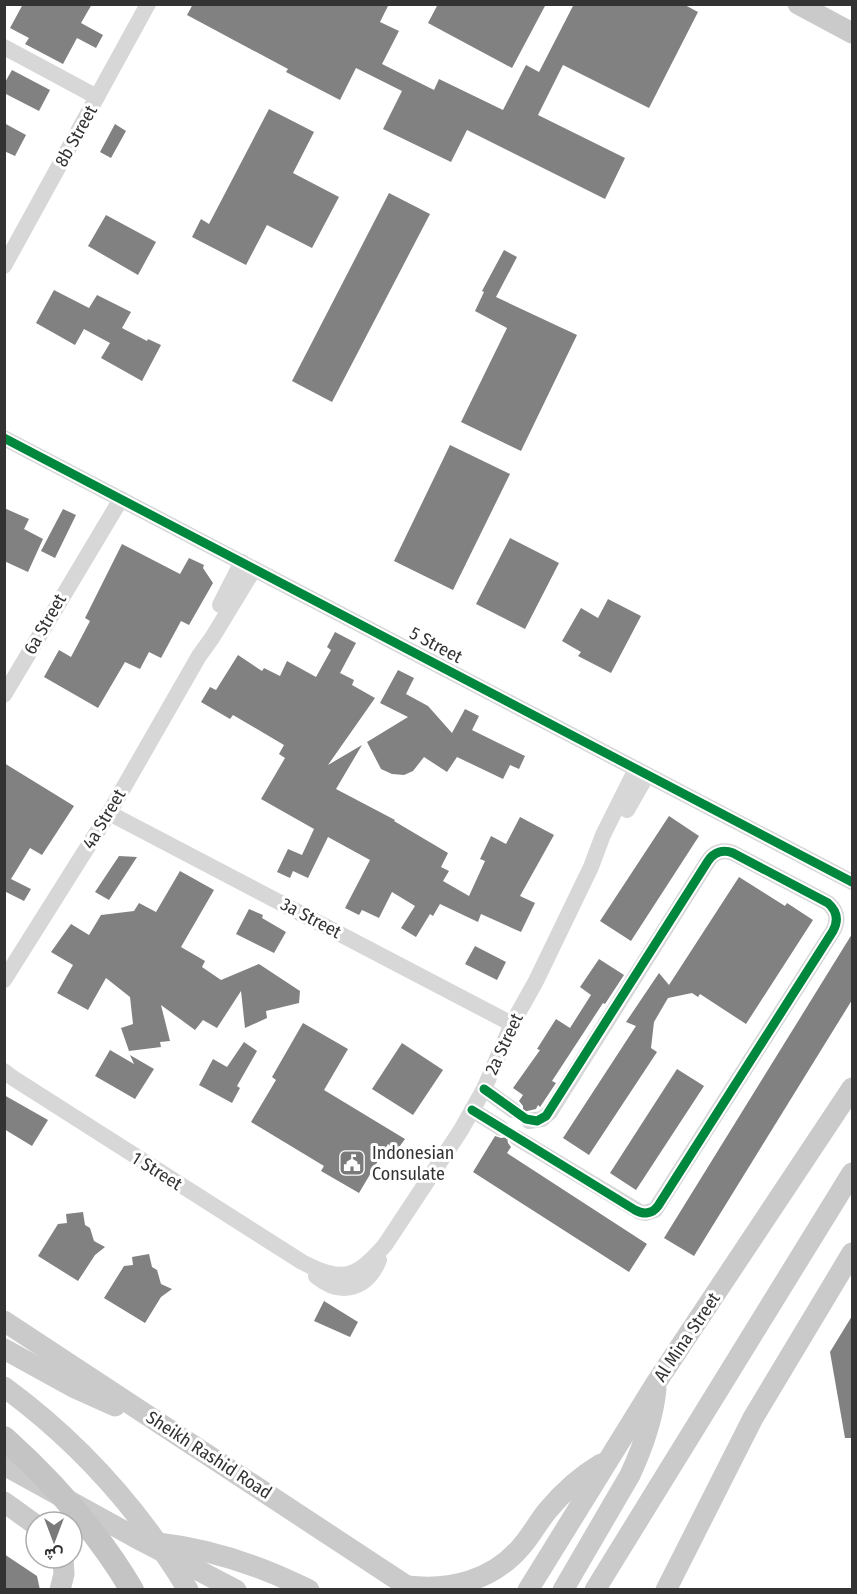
<svg xmlns="http://www.w3.org/2000/svg" width="857" height="1594" font-family="'Fira Sans Condensed',Vazirmatn,sans-serif">
<style>
.building{fill:#818181}
.lines{fill:none;stroke-linecap:round;stroke-linejoin:round}
.minor{stroke:#d7d7d7;stroke-width:16}
.major{stroke:#cacaca;stroke-width:21}
.major-bridge{stroke:#cacaca;stroke-width:21}
.highway-bridge{stroke:#c4c4c4;stroke-width:24}
.cycleway-casing{stroke:#fff;stroke-width:13}
.cycleway{stroke:#00873e;stroke-width:9}
.labels{text-anchor:middle;dominant-baseline:central;stroke-width:6;stroke-linejoin:round;paint-order:stroke}
.street-label{font-size:18px;fill:#333;stroke:#fff}
.poi-label{font-size:18px;fill:#333;stroke:#fff;text-anchor:start}
</style>
<rect width="100%" height="100%" fill="#fff"/>
<g class="building">
<polygon points="23,4 92,4 81,23 103,35 96,48 77,38 63,64 25,44 29,38 10,28"/>
<polygon points="193,4 389,4 380,22 399,31 382,64 434,90 439,79 503,110 526,65 539,72 574,4 683,4 698,12 649,108 563,65 538,115 625,158 605,199 467,130 451,162 383,129 402,91 356,68 340,100 286,72 288,69 187,15"/>
<polygon points="438,4 546,4 512,68 428,23"/>
<polygon points="12,70 50,90 39,111 4,93 4,84"/>
<polygon points="269,109 314,132 293,173 339,197 312,248 267,225 246,265 192,237 201,219 209,224"/>
<polygon points="4,123 26,135 15,156 4,151"/>
<polygon points="115,124 126,131 111,158 100,152"/>
<polygon points="389,193 430,214 332,402 292,381"/>
<polygon points="106,215 156,242 138,275 88,246"/>
<polygon points="504,250 517,257 496,297 577,335 521,451 461,422 507,328 475,311 484,292 482,291"/>
<polygon points="54,290 89,308 97,295 131,312 122,328 147,341 148,339 161,345 142,381 101,358 110,343 84,329 75,345 36,323"/>
<polygon points="450,445 510,474 453,590 394,561"/>
<polygon points="4,508 29,519 24,529 43,539 28,572 4,561"/>
<polygon points="63,509 76,515 55,558 41,551"/>
<polygon points="510,538 559,563 525,629 476,604"/>
<polygon points="122,544 180,574 189,558 204,565 203,568 213,583 189,625 181,621 161,658 149,652 140,669 125,662 98,708 44,677 59,650 71,657 90,621 85,618"/>
<polygon points="608,599 641,616 611,673 578,656 581,652 562,641 581,608 598,618"/>
<polygon points="335,632 356,643 340,673 354,680 352,685 375,698 328,765 362,745 336,789 395,820 394,821 448,853 441,867 449,871 443,881 469,896 485,861 480,859 491,836 506,844 520,817 554,835 520,896 535,903 521,932 481,914 478,922 440,904 433,916 430,914 416,937 401,928 415,906 392,892 379,918 362,910 359,915 345,908 370,860 328,837 308,878 293,871 290,878 277,872 288,849 302,855 314,829 261,799 285,758 279,754 284,745 233,715 230,719 201,702 210,687 216,690 238,655 262,671 264,668 280,676 287,661 316,677 331,650 327,647"/>
<polygon points="398,670 414,678 406,694 428,706 452,733 465,709 479,716 472,730 525,756 519,769 510,765 503,779 457,757 447,772 424,757 413,771 404,775 392,774 381,769 367,742 408,717 380,703"/>
<polygon points="4,763 74,806 42,855 30,848 11,879 31,889 24,901 4,891"/>
<polygon points="669,816 699,836 631,941 600,921"/>
<polygon points="119,856 137,857 109,900 95,892"/>
<polygon points="180,871 214,890 181,947 205,961 202,967 221,980 259,964 300,991 299,1003 266,1011 267,1018 245,1028 241,991 217,1028 203,1020 195,1030 161,1005 170,1041 160,1042 161,1047 129,1051 121,1028 133,1024 130,997 106,978 88,1010 57,993 73,965 51,952 71,924 89,935 101,915 134,911 139,903 156,912"/>
<polygon points="739,877 785,906 787,903 813,920 746,1024 700,994 698,997 692,993 668,998 654,1022 651,1048 657,1052 589,1155 563,1138 636,1026 626,1022 659,973 669,985"/>
<polygon points="249,909 263,915 262,918 286,932 274,953 236,934"/>
<polygon points="852,934 852,1000 694,1256 664,1238"/>
<polygon points="475,946 506,962 497,980 465,964"/>
<polygon points="599,959 624,975 605,1004 603,1003 552,1081 556,1083 540,1107 538,1105 536,1109 523,1112 523,1106 519,1101 523,1095 513,1088 540,1050 537,1049 556,1019 570,1028 591,995 580,987"/>
<polygon points="303,1023 348,1049 324,1090 405,1139 397,1150 388,1144 359,1193 321,1171 324,1166 251,1122 276,1080 272,1077"/>
<polygon points="244,1042 257,1051 237,1086 240,1088 232,1103 199,1085 213,1059 227,1067"/>
<polygon points="402,1043 443,1070 413,1115 372,1089"/>
<polygon points="110,1050 134,1064 130,1055 154,1069 135,1099 95,1076"/>
<polygon points="677,1069 704,1086 636,1190 610,1173"/>
<polygon points="4,1095 48,1120 32,1146 4,1129"/>
<polygon points="495,1136 501,1138 507,1137 508,1143 511,1147 507,1153 647,1244 629,1272 473,1172"/>
<polygon points="83,1212 85,1225 90,1228 94,1241 105,1247 95,1255 78,1281 38,1256 58,1224 67,1223 66,1214"/>
<polygon points="149,1254 152,1267 157,1270 161,1284 172,1289 161,1297 145,1323 104,1298 124,1266 133,1265 132,1257"/>
<polygon points="324,1301 358,1322 350,1337 314,1321"/>
<polygon points="852,1316 852,1438 845,1438 830,1352"/>
<polygon points="4,1554 37,1576 40,1590 4,1590"/>
</g>
<g class="lines">
<g class="minor">
<polyline points="4,47 97,97"/>
<polyline points="4,266 148,4"/>
<polyline points="4,438 852,882"/>
<polyline points="220,605 242,562"/>
<polyline points="4,695 121,499"/>
<polyline points="627,810 647,775"/>
<polyline points="109,813 512,1024"/>
<polyline points="4,980 109,813 199,656 212,638 254,569"/>
<path d="M4,1071l9,7 289,184c41,21 53,17 83,-17l76,-115 23,-41 28,-65 24,-43 55,-114 12,-32 33,-66"/>
<polyline points="484,1089 513,1110"/>
<polyline points="472,1110 501,1128"/>
<path d="M517,1138l123,74 5,1 10,-3 178,-279c6,-11 4,-20 -5,-28l-95,-50c-10,-4 -19,-1 -25,8l-158,251 -8,7 -13,2"/>
<path d="M316,1276c25,21 51,13 63,-16"/>
</g>
<g class="major">
<polyline points="798,4 852,33"/>
<polyline points="4,1321 413,1590"/>
<polyline points="4,1349 75,1388 115,1406"/>
<polyline points="4,1465 142,1541 236,1590"/>
<polyline points="4,1502 36,1525"/>
<path d="M158,1543c53,6 103,23 151,47"/>
<path d="M407,1586c43,5 85,-5 114,-39 10,-11 17,-25 27,-37 15,-18 33,-34 53,-46"/>
<polyline points="60,1590 64,1574 63,1558"/>
<polyline points="528,1590 656,1383 852,1088"/>
<path d="M563,1590l67,-115c13,-28 23,-55 26,-86"/>
<polyline points="595,1590 852,1173"/>
<polyline points="666,1590 753,1418 852,1253"/>
</g>
<path class="major-bridge" d="M4,1387c75,55 136,123 184,203"/>
<path class="highway-bridge" d="M4,1438c50,45 94,94 128,152"/>
<g class="cycleway-casing">
<g id="cycleway">
<polyline points="4,438 852,882"/>
<path d="M472,1110l163,100c9,5 17,4 23,-4l175,-275c6,-11 4,-20 -5,-28l-95,-50c-10,-4 -19,-1 -25,8l-162,255 -9,5 -11,-2 -42,-30"/>
</g>
</g>
<use href="#cycleway" class="cycleway"/>
</g>
<defs>
<g id="civic-square" transform="scale(1.35)"><rect x="-9" y="-9" width="18" height="18" rx="4" fill="#7a7a7a" stroke="#fff"/><path d="M-.6-6.5H3V-4.5H.6V-3L4-1V1h2V6H-6V1h2V-1L-.6-3ZM-1.2 2.5V6h2.4V2.5Z" fill="#fff"/></g>
</defs>
<g fill-rule="evenodd">
<use href="#civic-square" x="352" y="1163"/>
</g>
<g class="labels">
<g class="street-label">
<text transform="translate(76 136) rotate(-61)">8b Street</text>
<text transform="translate(45 624) rotate(-60)">6a Street</text>
<text transform="translate(436 645) rotate(28)">5 Street</text>
<text transform="translate(104 819) rotate(-59)">4a Street</text>
<text transform="translate(311 918) rotate(28)">3a Street</text>
<text transform="translate(504 1044) rotate(-65)">2a Street</text>
<text transform="translate(157 1171) rotate(32)">1 Street</text>
<text transform="translate(687 1337) rotate(-56)">Al Mina Street</text>
<text transform="translate(209 1455) rotate(33)">Sheikh Rashid Road</text>
</g>
<g class="poi-label">
<text x="372" y="1153">Indonesian<tspan x="372" dy="21">Consulate</tspan></text>
</g>
</g>
<rect width="857" height="1594" fill="none" stroke="#333333" stroke-width="12"/>
<g transform="translate(54 1540) rotate(180)"><circle r="28" fill="#ffffff" stroke="#adadad" stroke-width="1.5"/>
<path d="M0-4.5L10 22L0 15L-10 22Z" fill="#7a7a7a"/>
<text y="-9" font-size="16" font-weight="bold" text-anchor="middle" fill="#333333">ش</text>
</g>
</svg>
